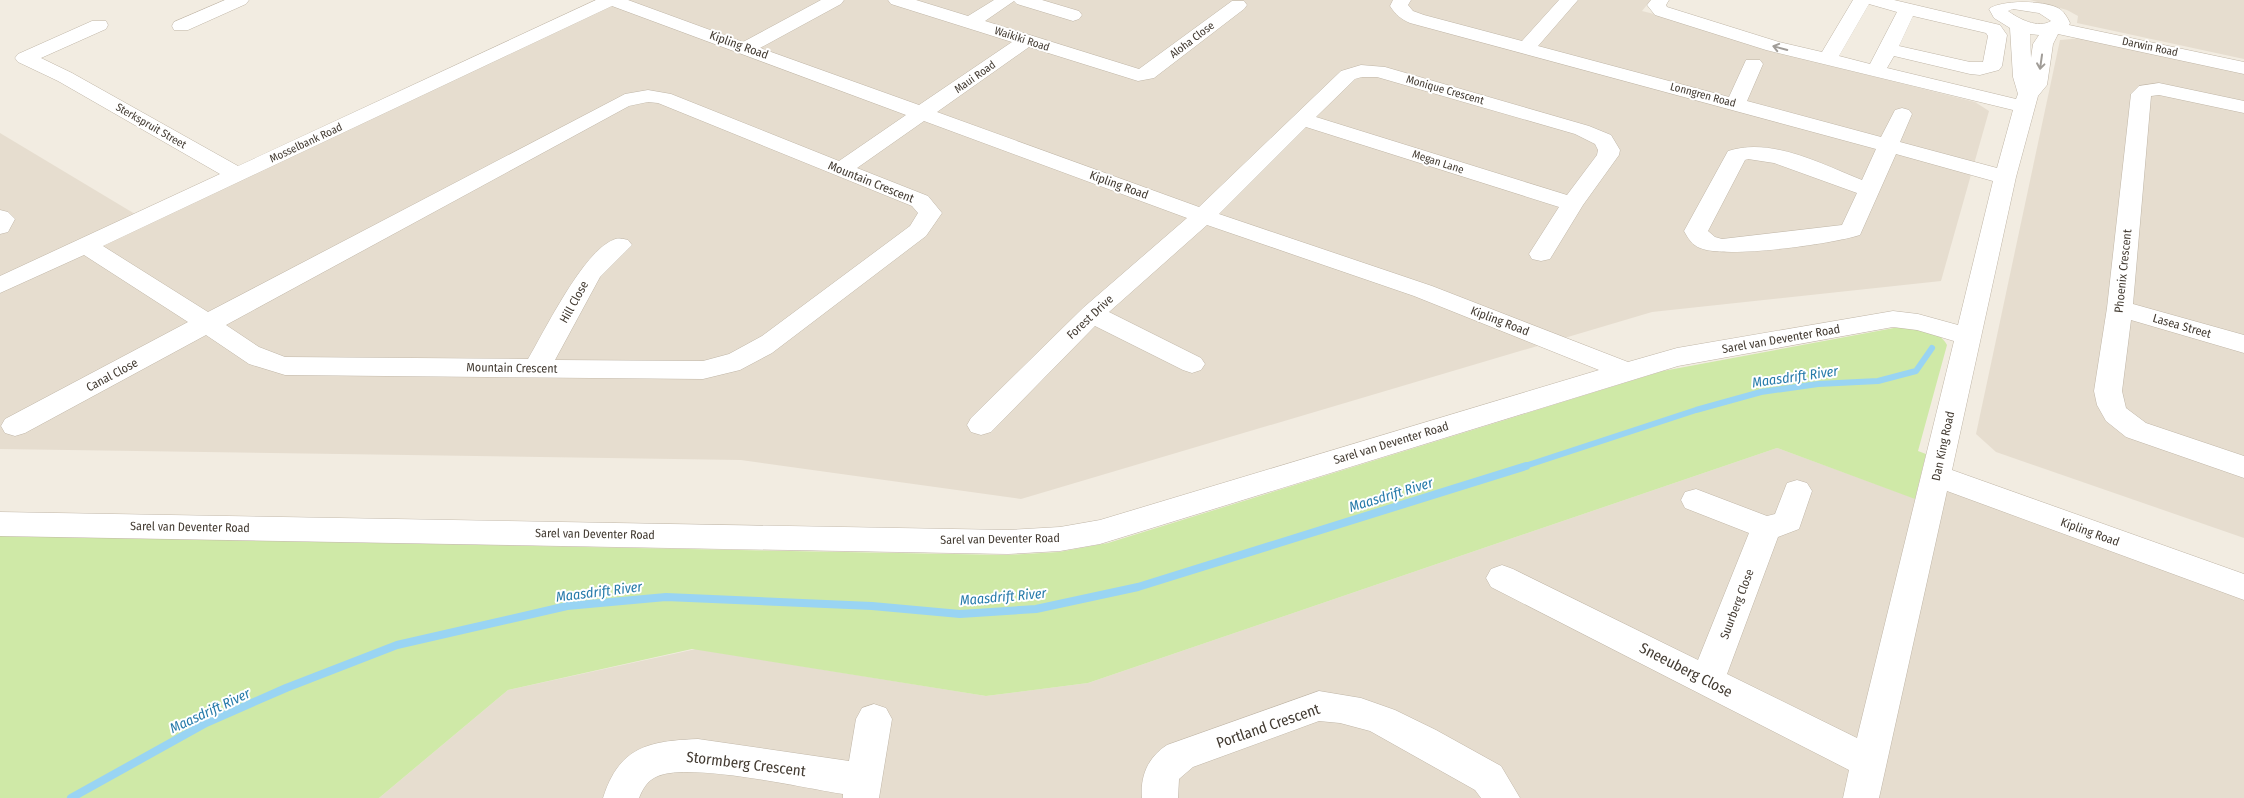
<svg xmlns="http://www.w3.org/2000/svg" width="2244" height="798" font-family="'Fira Sans Condensed',sans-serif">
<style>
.residential{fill:#e6ddcf}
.green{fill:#cfe9a7}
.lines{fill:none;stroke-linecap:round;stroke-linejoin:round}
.stream-far1{stroke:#99d4f3;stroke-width:6}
.stream{stroke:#99d4f3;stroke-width:8}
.minor-casing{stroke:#c0b6a7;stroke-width:1}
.minor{fill:#fff;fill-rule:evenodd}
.oneway{stroke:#a19d98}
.labels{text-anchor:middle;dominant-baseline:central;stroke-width:4;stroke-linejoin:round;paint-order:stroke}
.far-street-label{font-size:11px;fill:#433b32;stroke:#fff}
.street-label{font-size:12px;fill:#433b32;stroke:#fff}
.water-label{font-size:14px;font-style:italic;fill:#277baa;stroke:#fff}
.near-street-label{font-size:15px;fill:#433b32;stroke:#fff}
</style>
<rect width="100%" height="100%" fill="#f2ece1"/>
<g class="residential">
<polygon points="609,0 1651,0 1642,11 1726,32 1784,54 1975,102 1989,111 1941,281 1652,312 1021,499 741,460 0,449 0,133 140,217"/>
<polygon points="2030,0 2244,0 2244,59 2077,23 2078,16 2067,10"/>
<polygon points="2083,38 2244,74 2244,538 1996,452 1976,434 2060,40"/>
<polygon points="1777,448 1933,505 1938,478 2244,589 2244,798 379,798 508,690 696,649 986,696 1088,683"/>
</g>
<path class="green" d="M1894,328c16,0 45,0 53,17l-29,106 8,3 -11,45 -138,-51 -689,235 -102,13 -294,-47 -184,41 -129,108h-379v-262l1007,19 52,-3 49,-9 555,-172z"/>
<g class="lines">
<polyline class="stream-far1" points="1522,467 1696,410 1761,392 1818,384 1878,381 1916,371 1932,348"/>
<polyline class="stream" points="71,798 206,723 286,688 397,645 567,606 666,597 872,606 960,614 1036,609 1138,587 1526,466"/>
<g class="minor-casing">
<g id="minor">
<polygon points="225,0 249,0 246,4 188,30 174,30 172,26 174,22"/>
<path d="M596,0h32l115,42 78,-42h23l-3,4 -81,44 159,57 93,-63 -121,-38 -3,-4h28l52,16 26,-16h48l37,11 3,4 -3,4 -6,2 -56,-17 -3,-3 -29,20 154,48 93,-68h12l3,4 -3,4 -90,69 -16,3 -109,-34 -92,65 262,95 142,-136 20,-6 24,2 204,59 22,9 9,15 -1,5 -36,50 -33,54 -9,2 -9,-2 -3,-5 30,-47 -253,-80 -87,87 213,72 196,76 49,-14 216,-37 25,3 40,11 35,-144 -97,-27 -36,81c-28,9 -135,24 -160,13 -8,-3 -12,-10 -16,-17l44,-80c44,-14 93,13 134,29l14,-31 -466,-126c-9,-4 -14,-8 -20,-17l3,-6h18l-3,5 5,6 11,4 98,26 37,-41h19l-40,46 191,51 17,-37h14l3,4 -16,37 134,36 14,-27 7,-2 7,2 3,4 -12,28 97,26 16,-58 -247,-60 -111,-35 -8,-10 4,-5h18l-3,5 1,2 112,35 43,10 31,-52h41l106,25 7,10 -5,31 -3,4 -19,5 -10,-1 -76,-18 -7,12 129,31 2,-5 -5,-17 -3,-49 -16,-10 -5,-9c11,-9 54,-9 69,-1 6,3 9,9 12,15l-1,2 175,37v12l-186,-40 -5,10 -6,41 -9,11 -22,81 -64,293 292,104v26l-297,-109 -68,307h-36l6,-28 -358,-183 -5,-9 5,-9 11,-4 11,4 185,91 51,-127 -64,-25 -4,-8 4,-8 11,-3 71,27 8,-2 12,-31 10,-3 10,3 5,8 -13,38 -21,8 -51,137 130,64 97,-397 -37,-11 -24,-3 -215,39 -578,178 -40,7 -52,3 -1008,-18v-24l1008,18 52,-3 40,-7 499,-150 -185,-74 -207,-71 -98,87 92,46 4,6 -4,6 -9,3 -9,-3 -88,-44 -104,106 -10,3 -10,-3 -4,-7 4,-7 112,-110 104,-90 -263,-97 -67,47 71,28 14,17 -16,23 -154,117 -32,17 -37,9 -418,-4 -36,-11 -43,-29 -181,98 -10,3 -10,-3 -4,-7 4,-7 183,-97 -104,-67 -84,38v-17l220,-102 -162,-93 -40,-19 -3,-4 3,-4 74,-33h14l2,4 -2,4 -65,29 31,15 166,93zM1869,4l28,8 -27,52 -31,-8zM612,6l294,109 -67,46 -168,-67 -23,-4 -23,4 -417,218 -105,-66zM2013,9l26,4 12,8c-13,8 -32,-2 -43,-10zM1913,16l73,17 2,3 -5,26h-13l-71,-16zM2030,34l9,1 -6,9 -2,14zM1362,77h15l198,57 20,10 3,6 -1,5 -30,40 -251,-78 39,-38zM648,102l10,1 254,103 6,7 -8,13 -148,110 -33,18 -26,7 -148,-1 45,-83 32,-32 -4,-5c-5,-1 -9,-3 -15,0 -30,12 -68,90 -85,119l-243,-2 -26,-10 -33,-22 403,-219zM1748,159l26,4 83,30 -15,32 -120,14 -7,-2 -7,-6 37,-71z"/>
<polygon points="2159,83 2244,101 2244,113 2159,95 2151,96 2133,304 2244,335 2244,353 2131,320 2122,391 2126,408 2146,423 2244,456 2244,478 2126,437 2106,421 2097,405 2094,391 2107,308 2131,94 2139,86"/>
<polygon points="0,210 8,212 15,219 8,232 0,234"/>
<path d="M1319,691l42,7 34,12 41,20 65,36 19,32h-39l-6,-8 -105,-59 -30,-8 -21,-2 -126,46 -14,12 -1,19h-36c-2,-22 6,-41 25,-53z"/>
<path d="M874,704l12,4 6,11 -13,79h-36v-4c-39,-6 -153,-32 -185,-18 -10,4 -15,12 -19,22h-36c16,-51 45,-57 95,-59l151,22 7,-42 6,-11z"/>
</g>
</g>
<use href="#minor" class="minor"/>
</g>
<defs><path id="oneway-shaft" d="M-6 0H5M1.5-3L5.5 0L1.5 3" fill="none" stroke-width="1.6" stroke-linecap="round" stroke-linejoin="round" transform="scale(1.25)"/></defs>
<g class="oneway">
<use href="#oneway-shaft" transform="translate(1780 48) rotate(-165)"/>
<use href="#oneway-shaft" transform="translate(2041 62) rotate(98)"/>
</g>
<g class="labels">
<g class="far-street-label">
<text transform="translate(1022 39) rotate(18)">Waikiki Road</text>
<text transform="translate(1192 40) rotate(-37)">Aloha Close</text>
<text transform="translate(2150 47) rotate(12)">Darwin Road</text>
<text transform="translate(975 77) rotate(-35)">Maui Road</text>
<text transform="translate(1445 90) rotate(16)">Monique Crescent</text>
<text transform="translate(1703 95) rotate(15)">Lonngren Road</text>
<text transform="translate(151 126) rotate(30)">Sterkspruit Street</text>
<text transform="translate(306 143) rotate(-25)">Mosselbank Road</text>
<text transform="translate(1438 162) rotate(18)">Megan Lane</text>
</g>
<g class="street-label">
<text transform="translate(739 45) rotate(20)">Kipling Road</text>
<text transform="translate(871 182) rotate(22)">Mountain Crescent</text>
<text transform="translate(1119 185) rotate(20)">Kipling Road</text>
<text transform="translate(2123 271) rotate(-84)">Phoenix Crescent</text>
<text transform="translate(574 302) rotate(-61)">Hill Close</text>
<text transform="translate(1090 317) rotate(-43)">Forest Drive</text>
<text transform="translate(1500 321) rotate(21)">Kipling Road</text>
<text transform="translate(2182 326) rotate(16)">Lasea Street</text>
<text transform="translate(1781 339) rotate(-10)">Sarel van Deventer Road</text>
<text transform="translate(512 368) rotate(1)">Mountain Crescent</text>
<text transform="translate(112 375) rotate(-28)">Canal Close</text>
<text transform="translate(1391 443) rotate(-17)">Sarel van Deventer Road</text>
<text transform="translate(1943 446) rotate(-78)">Dan King Road</text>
<text transform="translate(190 527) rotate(1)">Sarel van Deventer Road</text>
<text transform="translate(2090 532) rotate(20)">Kipling Road</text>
<text transform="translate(595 534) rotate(1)">Sarel van Deventer Road</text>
<text transform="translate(1000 539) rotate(-1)">Sarel van Deventer Road</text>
<text transform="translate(1737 604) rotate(-69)">Suurberg Close</text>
</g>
<g class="water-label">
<text transform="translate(1795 377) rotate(-8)">Maasdrift River</text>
<text transform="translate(1391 495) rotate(-17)">Maasdrift River</text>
<text transform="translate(599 592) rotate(-7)">Maasdrift River</text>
<text transform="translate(1003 597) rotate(-5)">Maasdrift River</text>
<text transform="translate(210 711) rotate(-25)">Maasdrift River</text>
</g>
<g class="near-street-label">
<text transform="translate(1686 670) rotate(27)">Sneeuberg Close</text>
<text transform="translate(1268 726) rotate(-19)">Portland Crescent</text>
<text transform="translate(746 764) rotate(7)">Stormberg Crescent</text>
</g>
</g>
</svg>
